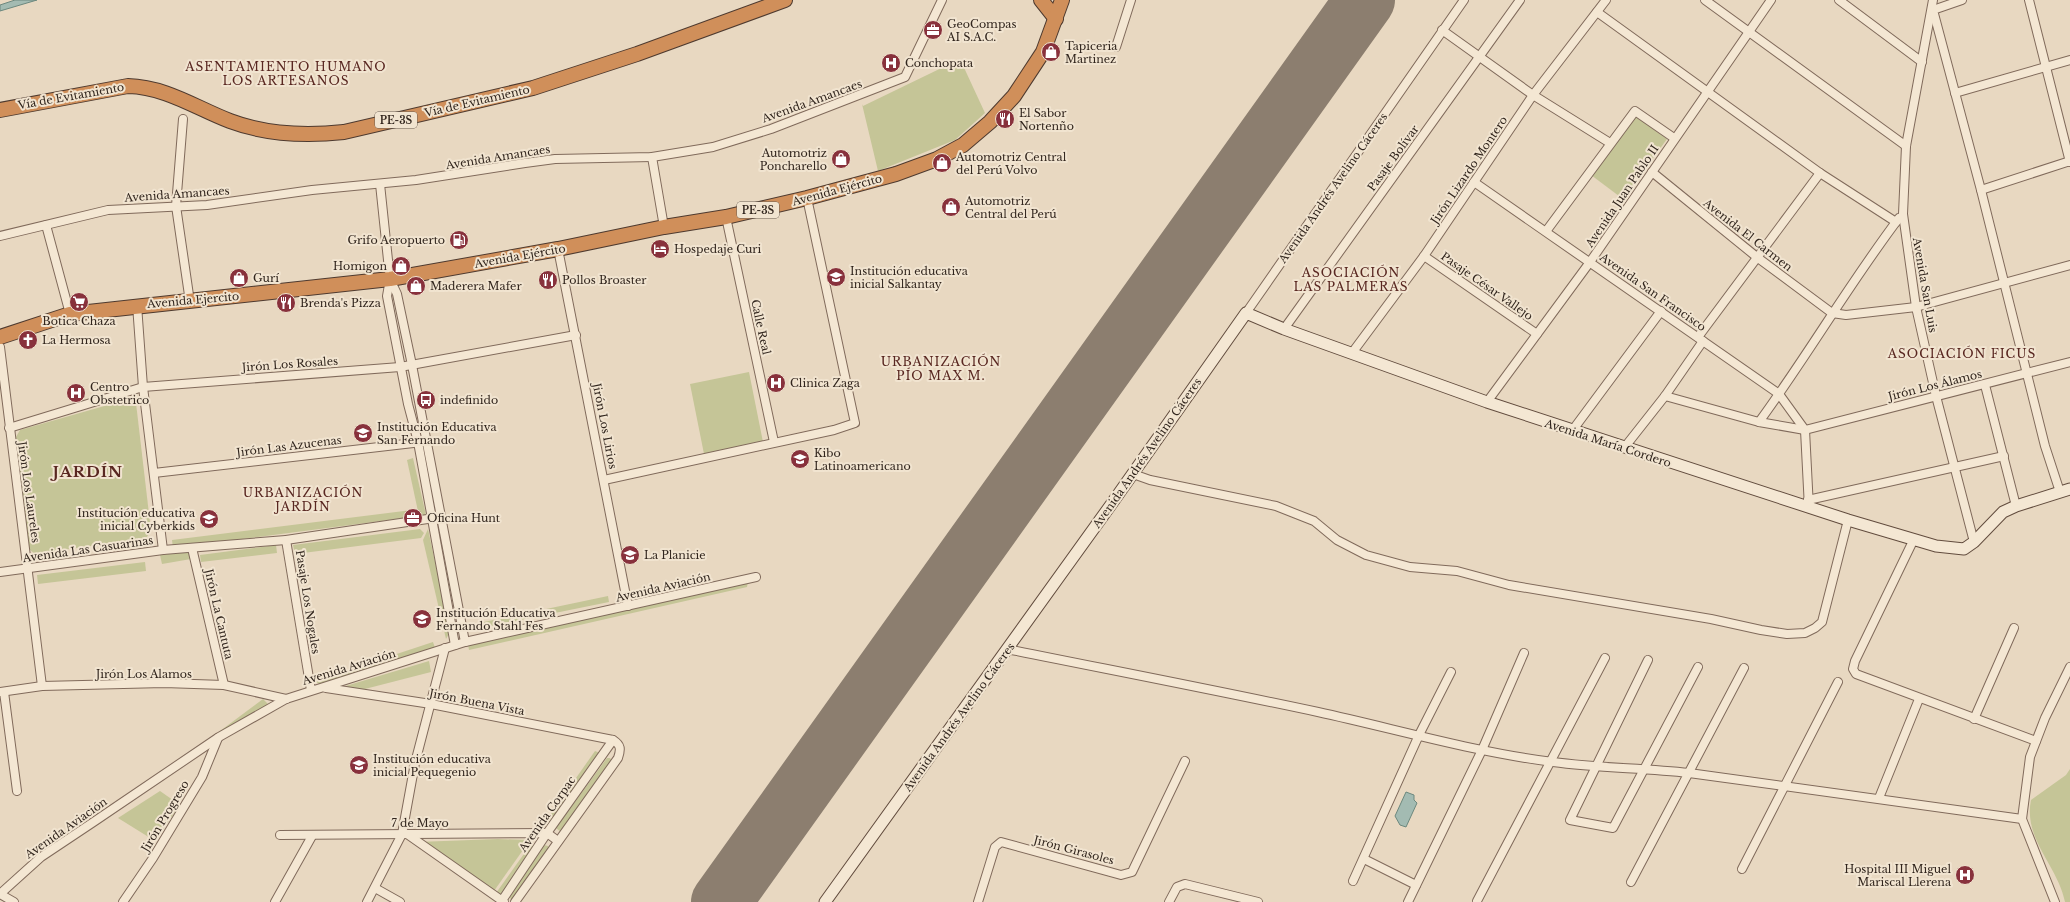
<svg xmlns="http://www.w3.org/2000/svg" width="2070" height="902" font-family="'Libre Baskerville',serif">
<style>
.green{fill:#c5c597}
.water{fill:#a3bbb2;stroke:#6c887e}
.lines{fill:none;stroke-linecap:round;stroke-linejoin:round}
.runway{stroke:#8c7e6f;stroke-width:60}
.street-casing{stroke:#806a5b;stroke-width:10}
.secondary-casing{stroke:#624c3e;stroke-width:13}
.highway-casing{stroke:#4e3a2f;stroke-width:16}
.street{stroke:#f4e7d3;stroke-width:8}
.secondary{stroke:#f4e7d3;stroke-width:11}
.highway{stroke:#d08f5a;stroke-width:14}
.labels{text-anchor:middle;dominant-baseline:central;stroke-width:4;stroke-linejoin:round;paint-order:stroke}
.shield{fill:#f1e4d0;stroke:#6b5e53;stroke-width:1}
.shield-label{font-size:10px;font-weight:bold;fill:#31251d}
.poi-label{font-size:11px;fill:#31251d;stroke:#f1e4d0;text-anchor:start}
.street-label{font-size:11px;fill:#31251d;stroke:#f1e4d0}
.neighbourhood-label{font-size:12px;letter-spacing:1px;fill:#592721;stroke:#f1e4d0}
.district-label{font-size:15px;font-weight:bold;letter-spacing:1px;fill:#592721;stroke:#f1e4d0}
</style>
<rect width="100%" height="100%" fill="#e8d8c1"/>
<g class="green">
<polygon points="960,59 985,113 955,140 878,171 862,104 863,106"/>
<polygon points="1635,116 1667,139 1623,199 1591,175"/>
<polygon points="749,372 763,442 704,454 690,384"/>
<polygon points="129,399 136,403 151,531 146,538 35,554 29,549 16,437 20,430"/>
<polygon points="413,458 426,515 419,516 407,460"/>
<polygon points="412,510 412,517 173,548 172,540"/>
<polygon points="420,529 424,533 421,538 295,554 293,545"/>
<polygon points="428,529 450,632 446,639 423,540"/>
<polygon points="276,545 277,553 201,562 200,555"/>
<polygon points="189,550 191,559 162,564 160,555"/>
<polygon points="145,562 146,571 38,584 37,575"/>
<polygon points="748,582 747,587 469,650 468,645"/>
<polygon points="608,596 609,602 461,632 460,627"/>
<polygon points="433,642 435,648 319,684 315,681"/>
<polygon points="429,661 431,672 361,690 339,688"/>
<polygon points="263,699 268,704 264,707 212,737"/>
<polygon points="595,751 600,753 546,828 543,825"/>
<polygon points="607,758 610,758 612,761 561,832 556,828"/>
<path d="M2070,769v133h-5c-7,-36 -42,-63 -34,-102l35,-25z"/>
<polygon points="160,791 180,805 155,841 118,818"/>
<polygon points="498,839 530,840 494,891 417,842"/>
<polygon points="531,844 536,846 501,897 496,893"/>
<polygon points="544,845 548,846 549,849 512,900 508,896"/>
</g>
<g class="water">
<polygon points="15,0 37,0 0,11 0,5"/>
<polygon points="1406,792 1414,795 1414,800 1417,803 1406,827 1400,825 1395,816"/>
</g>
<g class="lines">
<polyline class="runway" points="721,902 1365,0"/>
<g class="street-casing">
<g id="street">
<polyline points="1705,0 1906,146"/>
<polyline points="1839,0 1922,62"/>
<polyline points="1933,0 1906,146 1903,214 1916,307 1936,396 1974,542"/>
<polyline points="1962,0 1933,10 1981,190 2045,446 2060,492"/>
<polyline points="2029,0 2070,162"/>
<polyline points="1597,12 1820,173 1896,222"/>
<polyline points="1442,30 1533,95 1610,143"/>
<polyline points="1116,47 1131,0"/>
<polyline points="1955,93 2070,60"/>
<polyline points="183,119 176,206 190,302"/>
<polyline points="652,157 664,227"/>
<polyline points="1652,172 1758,258 1832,313 1846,315 1916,307 2070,265"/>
<polyline points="1474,182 1779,394 1805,430 1809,508"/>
<polyline points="380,184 390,279 387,296 408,404 418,442 455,645"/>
<polyline points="1981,190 2070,161"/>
<polyline points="726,217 774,442"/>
<polyline points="46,225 70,314"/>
<polyline points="1547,230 1635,111 1674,138"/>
<polyline points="0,236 108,210 207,205 312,190 416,180 525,163 555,159 652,157 713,147 771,129 905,77 942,0"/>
<polyline points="558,249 628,606"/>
<polyline points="1424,256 1537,334"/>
<polyline points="390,279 397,294 412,365 465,642"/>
<polyline points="137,305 143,387 163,550"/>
<polyline points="1246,313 1464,0"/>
<polyline points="1284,329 1520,0"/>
<polyline points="1698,337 1820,173"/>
<polyline points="0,347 42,686"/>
<polyline points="1352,353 1424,256 1533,95 1606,0"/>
<polyline points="1985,385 2016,506"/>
<polyline points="1665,396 1759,422 1805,430 2070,362"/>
<polyline points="1487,402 1590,262 1771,0"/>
<path d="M1759,422c49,-67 90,-138 140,-204"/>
<polyline points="9,428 143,387 400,367 576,335"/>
<polyline points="1572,431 1661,311"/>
<polyline points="1624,448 1665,396 1703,341"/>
<polyline points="154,473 422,442"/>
<polyline points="1133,474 1150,480 1276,506 1314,521 1337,540 1366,555 1410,567 1457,571 1509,585 1711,619 1761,630 1787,634 1805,633 1815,628 1822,622 1848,520"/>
<polyline points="604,480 834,430 855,423 807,198"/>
<polyline points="1808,500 2004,456"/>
<polyline points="286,540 311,690"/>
<polyline points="1913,541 1855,661 1853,669 1856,674 2036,741"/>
<polyline points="192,548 224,685"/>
<polyline points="0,572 163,550 286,540 441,517"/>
<path d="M1007,649c104,21 208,41 311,63 78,17 156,40 235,50 45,6 91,6 136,11l333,46"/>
<polyline points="1648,660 1570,820 1613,828 1698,667"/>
<path d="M326,688l105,16 182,36c8,5 8,9 5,18l-103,144"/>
<polyline points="0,692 42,686 164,683 224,685 286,699"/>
<polyline points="4,692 17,791"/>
<polyline points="1974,719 2014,628"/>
<polyline points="1879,798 1919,699"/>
<polyline points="407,834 504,902"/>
<polyline points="280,835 547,833 558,841"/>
<polyline points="1364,859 1416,885"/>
<polyline points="1742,869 1838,682"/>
<polyline points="1353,881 1419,735 1451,672"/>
<polyline points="1631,882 1744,668"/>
<polyline points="375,888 400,902"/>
<polyline points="0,894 41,857 95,821 219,737 286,699 465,642 756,577"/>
<polyline points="0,894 14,902"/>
<polyline points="1477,901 1605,658"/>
<polyline points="123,902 153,858 202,777 218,738"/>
<polyline points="275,902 312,836"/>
<polyline points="367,902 402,834 415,763 445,648"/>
<polyline points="501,902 547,833 613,740"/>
<polyline points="978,902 995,847 1001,842 1121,875 1132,872 1185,761"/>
<polyline points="1169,902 1177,887 1185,884 1258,902"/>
<polyline points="1408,902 1482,750 1524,653"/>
<polyline points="2055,902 2022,819 2030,757 2045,718 2070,667"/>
</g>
</g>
<g class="secondary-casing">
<polyline id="secondary" points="825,902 1110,506 1246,313 1284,329 1487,402 1848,520 1936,546 1964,549 1974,542 2003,512 2016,506 2070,489"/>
</g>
<g class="highway-casing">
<g id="highway">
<polyline points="1041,0 1056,19"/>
<path d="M0,110l128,-24c38,1 68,22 102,35 37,14 76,15 114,11l189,-44 104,-34 148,-54"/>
<polyline points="0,337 70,314 390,279 558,249 664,227 726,217 807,198 896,174 937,159 963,145 990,122 1014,96 1043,52 1062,0"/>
</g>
</g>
<use href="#street" class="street"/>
<use href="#secondary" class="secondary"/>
<use href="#highway" class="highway"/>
</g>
<defs>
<g id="office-disc" transform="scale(1)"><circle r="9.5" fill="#88313c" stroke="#f1e4d0"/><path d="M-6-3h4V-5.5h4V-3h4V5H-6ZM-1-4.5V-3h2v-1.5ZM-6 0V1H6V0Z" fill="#fff"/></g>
<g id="shop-disc" transform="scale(1)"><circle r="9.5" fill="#88313c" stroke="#f1e4d0"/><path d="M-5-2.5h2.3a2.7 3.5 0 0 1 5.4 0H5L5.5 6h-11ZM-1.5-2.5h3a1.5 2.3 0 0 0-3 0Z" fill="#fff"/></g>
<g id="hospital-disc" transform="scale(1)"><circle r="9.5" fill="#88313c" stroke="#f1e4d0"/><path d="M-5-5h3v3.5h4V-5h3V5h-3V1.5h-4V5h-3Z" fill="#fff"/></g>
<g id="restaurant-disc" transform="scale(1)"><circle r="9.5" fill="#88313c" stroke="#f1e4d0"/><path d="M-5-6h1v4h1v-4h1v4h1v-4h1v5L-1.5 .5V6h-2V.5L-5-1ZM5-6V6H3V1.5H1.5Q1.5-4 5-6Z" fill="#fff"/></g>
<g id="fuel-disc" transform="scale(1)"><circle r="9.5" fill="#88313c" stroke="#f1e4d0"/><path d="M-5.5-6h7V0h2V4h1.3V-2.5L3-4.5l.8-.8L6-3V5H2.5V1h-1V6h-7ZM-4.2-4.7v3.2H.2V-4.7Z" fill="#fff"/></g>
<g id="hotel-disc" transform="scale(1)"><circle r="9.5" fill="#88313c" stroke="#f1e4d0"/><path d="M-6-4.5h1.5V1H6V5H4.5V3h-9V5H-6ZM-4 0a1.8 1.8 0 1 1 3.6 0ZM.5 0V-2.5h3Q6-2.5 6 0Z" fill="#fff"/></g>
<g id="school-disc" transform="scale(1)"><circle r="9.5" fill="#88313c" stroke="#f1e4d0"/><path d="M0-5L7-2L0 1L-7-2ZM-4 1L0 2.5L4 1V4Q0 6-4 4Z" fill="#fff"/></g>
<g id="supermarket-disc" transform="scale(1)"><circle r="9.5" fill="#88313c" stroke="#f1e4d0"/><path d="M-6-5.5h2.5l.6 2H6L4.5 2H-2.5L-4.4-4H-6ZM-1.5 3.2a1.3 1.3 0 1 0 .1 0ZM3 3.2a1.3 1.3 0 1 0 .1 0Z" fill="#fff"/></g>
<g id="church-disc" transform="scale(1)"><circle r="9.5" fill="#88313c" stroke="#f1e4d0"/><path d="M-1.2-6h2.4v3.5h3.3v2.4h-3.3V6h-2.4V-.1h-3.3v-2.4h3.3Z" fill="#fff"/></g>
<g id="bus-disc" transform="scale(1)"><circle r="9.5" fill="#88313c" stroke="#f1e4d0"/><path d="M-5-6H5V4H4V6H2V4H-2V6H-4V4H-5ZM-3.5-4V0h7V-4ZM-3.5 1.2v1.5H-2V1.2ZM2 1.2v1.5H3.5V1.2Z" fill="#fff"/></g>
</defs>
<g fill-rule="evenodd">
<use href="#office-disc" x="933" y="30"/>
<use href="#shop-disc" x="1051" y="52"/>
<use href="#hospital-disc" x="891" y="63"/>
<use href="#restaurant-disc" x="1005" y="119"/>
<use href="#shop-disc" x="841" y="159"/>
<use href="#shop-disc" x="942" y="163"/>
<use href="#shop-disc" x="951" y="207"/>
<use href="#fuel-disc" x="459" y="240"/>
<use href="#hotel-disc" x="660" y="249"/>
<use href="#shop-disc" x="401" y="266"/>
<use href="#school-disc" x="836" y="277"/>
<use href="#shop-disc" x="239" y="278"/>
<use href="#restaurant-disc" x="548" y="280"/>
<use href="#shop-disc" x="416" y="286"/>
<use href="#supermarket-disc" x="79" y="302"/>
<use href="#restaurant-disc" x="286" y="303"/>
<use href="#church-disc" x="28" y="340"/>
<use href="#hospital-disc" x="776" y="383"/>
<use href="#hospital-disc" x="76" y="393"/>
<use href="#bus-disc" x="426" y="400"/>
<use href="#school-disc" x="363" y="433"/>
<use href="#school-disc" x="800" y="459"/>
<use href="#office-disc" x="413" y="518"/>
<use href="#school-disc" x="209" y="519"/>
<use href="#school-disc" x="630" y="555"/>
<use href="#school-disc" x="422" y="619"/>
<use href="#school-disc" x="359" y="765"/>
<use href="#hospital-disc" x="1965" y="875"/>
</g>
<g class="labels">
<g class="shield">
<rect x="375" y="112" width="42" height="16" rx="3"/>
<rect x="737" y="202" width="42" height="16" rx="3"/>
</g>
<g class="shield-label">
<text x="396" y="120">PE-3S</text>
<text x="758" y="210">PE-3S</text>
</g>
<g class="poi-label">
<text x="947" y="24">GeoCompas<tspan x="947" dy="13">AI S.A.C.</tspan></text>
<text x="1065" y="46">Tapiceria<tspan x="1065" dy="13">Martinez</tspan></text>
<text x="905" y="63">Conchopata</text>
<text x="1019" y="113">El Sabor<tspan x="1019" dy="13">Nortenño</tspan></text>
<text x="827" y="153" text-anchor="end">Automotriz<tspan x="827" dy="13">Poncharello</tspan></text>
<text x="956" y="157">Automotriz Central<tspan x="956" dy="13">del Perú Volvo</tspan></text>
<text x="965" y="201">Automotriz<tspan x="965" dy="13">Central del Perú</tspan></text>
<text x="445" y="240" text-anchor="end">Grifo Aeropuerto</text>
<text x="674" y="249">Hospedaje Curi</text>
<text x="387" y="266" text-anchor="end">Homigon</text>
<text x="850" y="271">Institución educativa<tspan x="850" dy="13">inicial Salkantay</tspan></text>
<text x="253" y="278">Gurí</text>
<text x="562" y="280">Pollos Broaster</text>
<text x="430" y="286">Maderera Mafer</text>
<text x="300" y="303">Brenda's Pizza</text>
<text x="79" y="321" text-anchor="middle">Botica Chaza</text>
<text x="42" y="340">La Hermosa</text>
<text x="790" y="383">Clinica Zaga</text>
<text x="90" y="387">Centro<tspan x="90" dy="13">Obstetrico</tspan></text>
<text x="440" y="400">indefinido</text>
<text x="377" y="427">Institución Educativa<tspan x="377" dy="13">San Fernando</tspan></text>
<text x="814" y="453">Kibo<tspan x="814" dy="13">Latinoamericano</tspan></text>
<text x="195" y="513" text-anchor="end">Institución educativa<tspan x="195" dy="13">inicial Cyberkids</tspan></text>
<text x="427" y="518">Oficina Hunt</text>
<text x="644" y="555">La Planicie</text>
<text x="436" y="613">Institución Educativa<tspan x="436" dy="13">Fernando Stahl Fes</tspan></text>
<text x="373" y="759">Institución educativa<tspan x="373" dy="13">inicial Pequegenio</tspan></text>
<text x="1951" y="869" text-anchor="end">Hospital III Miguel<tspan x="1951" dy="13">Mariscal Llerena</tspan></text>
</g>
<g class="street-label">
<text transform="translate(71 96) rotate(-10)">Vía de Evitamiento</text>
<text transform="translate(477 101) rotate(-13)">Vía de Evitamiento</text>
<text transform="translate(812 101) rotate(-20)">Avenida Amancaes</text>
<text transform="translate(498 157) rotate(-9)">Avenida Amancaes</text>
<text transform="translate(1393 158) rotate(-54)">Pasaje Bolívar</text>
<text transform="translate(1469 170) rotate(-56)">Jirón Lizardo Montero</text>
<text transform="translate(1333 188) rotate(-55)">Avenida Andrés Avelino Cáceres</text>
<text transform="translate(837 190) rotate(-15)">Avenida Ejército</text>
<text transform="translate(177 194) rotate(-4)">Avenida Amancaes</text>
<text transform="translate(1622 196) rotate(-56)">Avenida Juan Pablo II</text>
<text transform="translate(1748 235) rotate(38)">Avenida El Carmen</text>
<text transform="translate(520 256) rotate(-10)">Avenida Ejército</text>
<text transform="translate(1925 285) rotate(80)">Avenida San Luis</text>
<text transform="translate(1487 286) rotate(35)">Pasaje César Vallejo</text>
<text transform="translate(1653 292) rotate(35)">Avenida San Francisco</text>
<text transform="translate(193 300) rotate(-5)">Avenida Ejercito</text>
<text transform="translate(761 327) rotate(78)">Calle Real</text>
<text transform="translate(290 364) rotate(-4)">Jirón Los Rosales</text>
<text transform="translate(1935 385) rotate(-14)">Jirón Los Álamos</text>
<text transform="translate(605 426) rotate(79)">Jirón Los Lirios</text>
<text transform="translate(1608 443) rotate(18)">Avenida María Cordero</text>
<text transform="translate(289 446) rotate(-7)">Jirón Las Azucenas</text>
<text transform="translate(1147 453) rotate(-55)">Avenida Andrés Avelino Cáceres</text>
<text transform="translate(29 492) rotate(82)">Jirón Los Laureles</text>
<text transform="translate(88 549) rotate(-8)">Avenida Las Casuarinas</text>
<text transform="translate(663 587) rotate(-13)">Avenida Aviación</text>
<text transform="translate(308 602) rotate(81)">Pasaje Los Nogales</text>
<text transform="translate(219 614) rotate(77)">Jirón La Cantuta</text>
<text transform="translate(349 667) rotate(-17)">Avenida Aviación</text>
<text x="144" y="674">Jirón Los Alamos</text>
<text transform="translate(477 702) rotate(11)">Jirón Buena Vista</text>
<text transform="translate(959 717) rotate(-54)">Avenida Andrés Avelino Cáceres</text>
<text transform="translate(547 814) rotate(-55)">Avenida Corpac</text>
<text transform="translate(165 816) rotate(-59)">Jirón Progreso</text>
<text x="420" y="823">7 de Mayo</text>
<text transform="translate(66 828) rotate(-35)">Avenida Aviación</text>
<text transform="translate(1074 850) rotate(15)">Jirón Girasoles</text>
</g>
<g class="neighbourhood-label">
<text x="286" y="66">ASENTAMIENTO HUMANO<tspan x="286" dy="14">LOS ARTESANOS</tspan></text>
<text x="1351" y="272">ASOCIACIÓN<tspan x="1351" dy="14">LAS PALMERAS</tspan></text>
<text x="1962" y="353">ASOCIACIÓN FICUS</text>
<text x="941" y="361">URBANIZACIÓN<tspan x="941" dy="14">PÍO MAX M.</tspan></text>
<text x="303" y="492">URBANIZACIÓN<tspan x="303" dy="14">JARDÍN</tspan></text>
</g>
<g class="district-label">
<text x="88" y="471">JARDÍN</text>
</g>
</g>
</svg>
